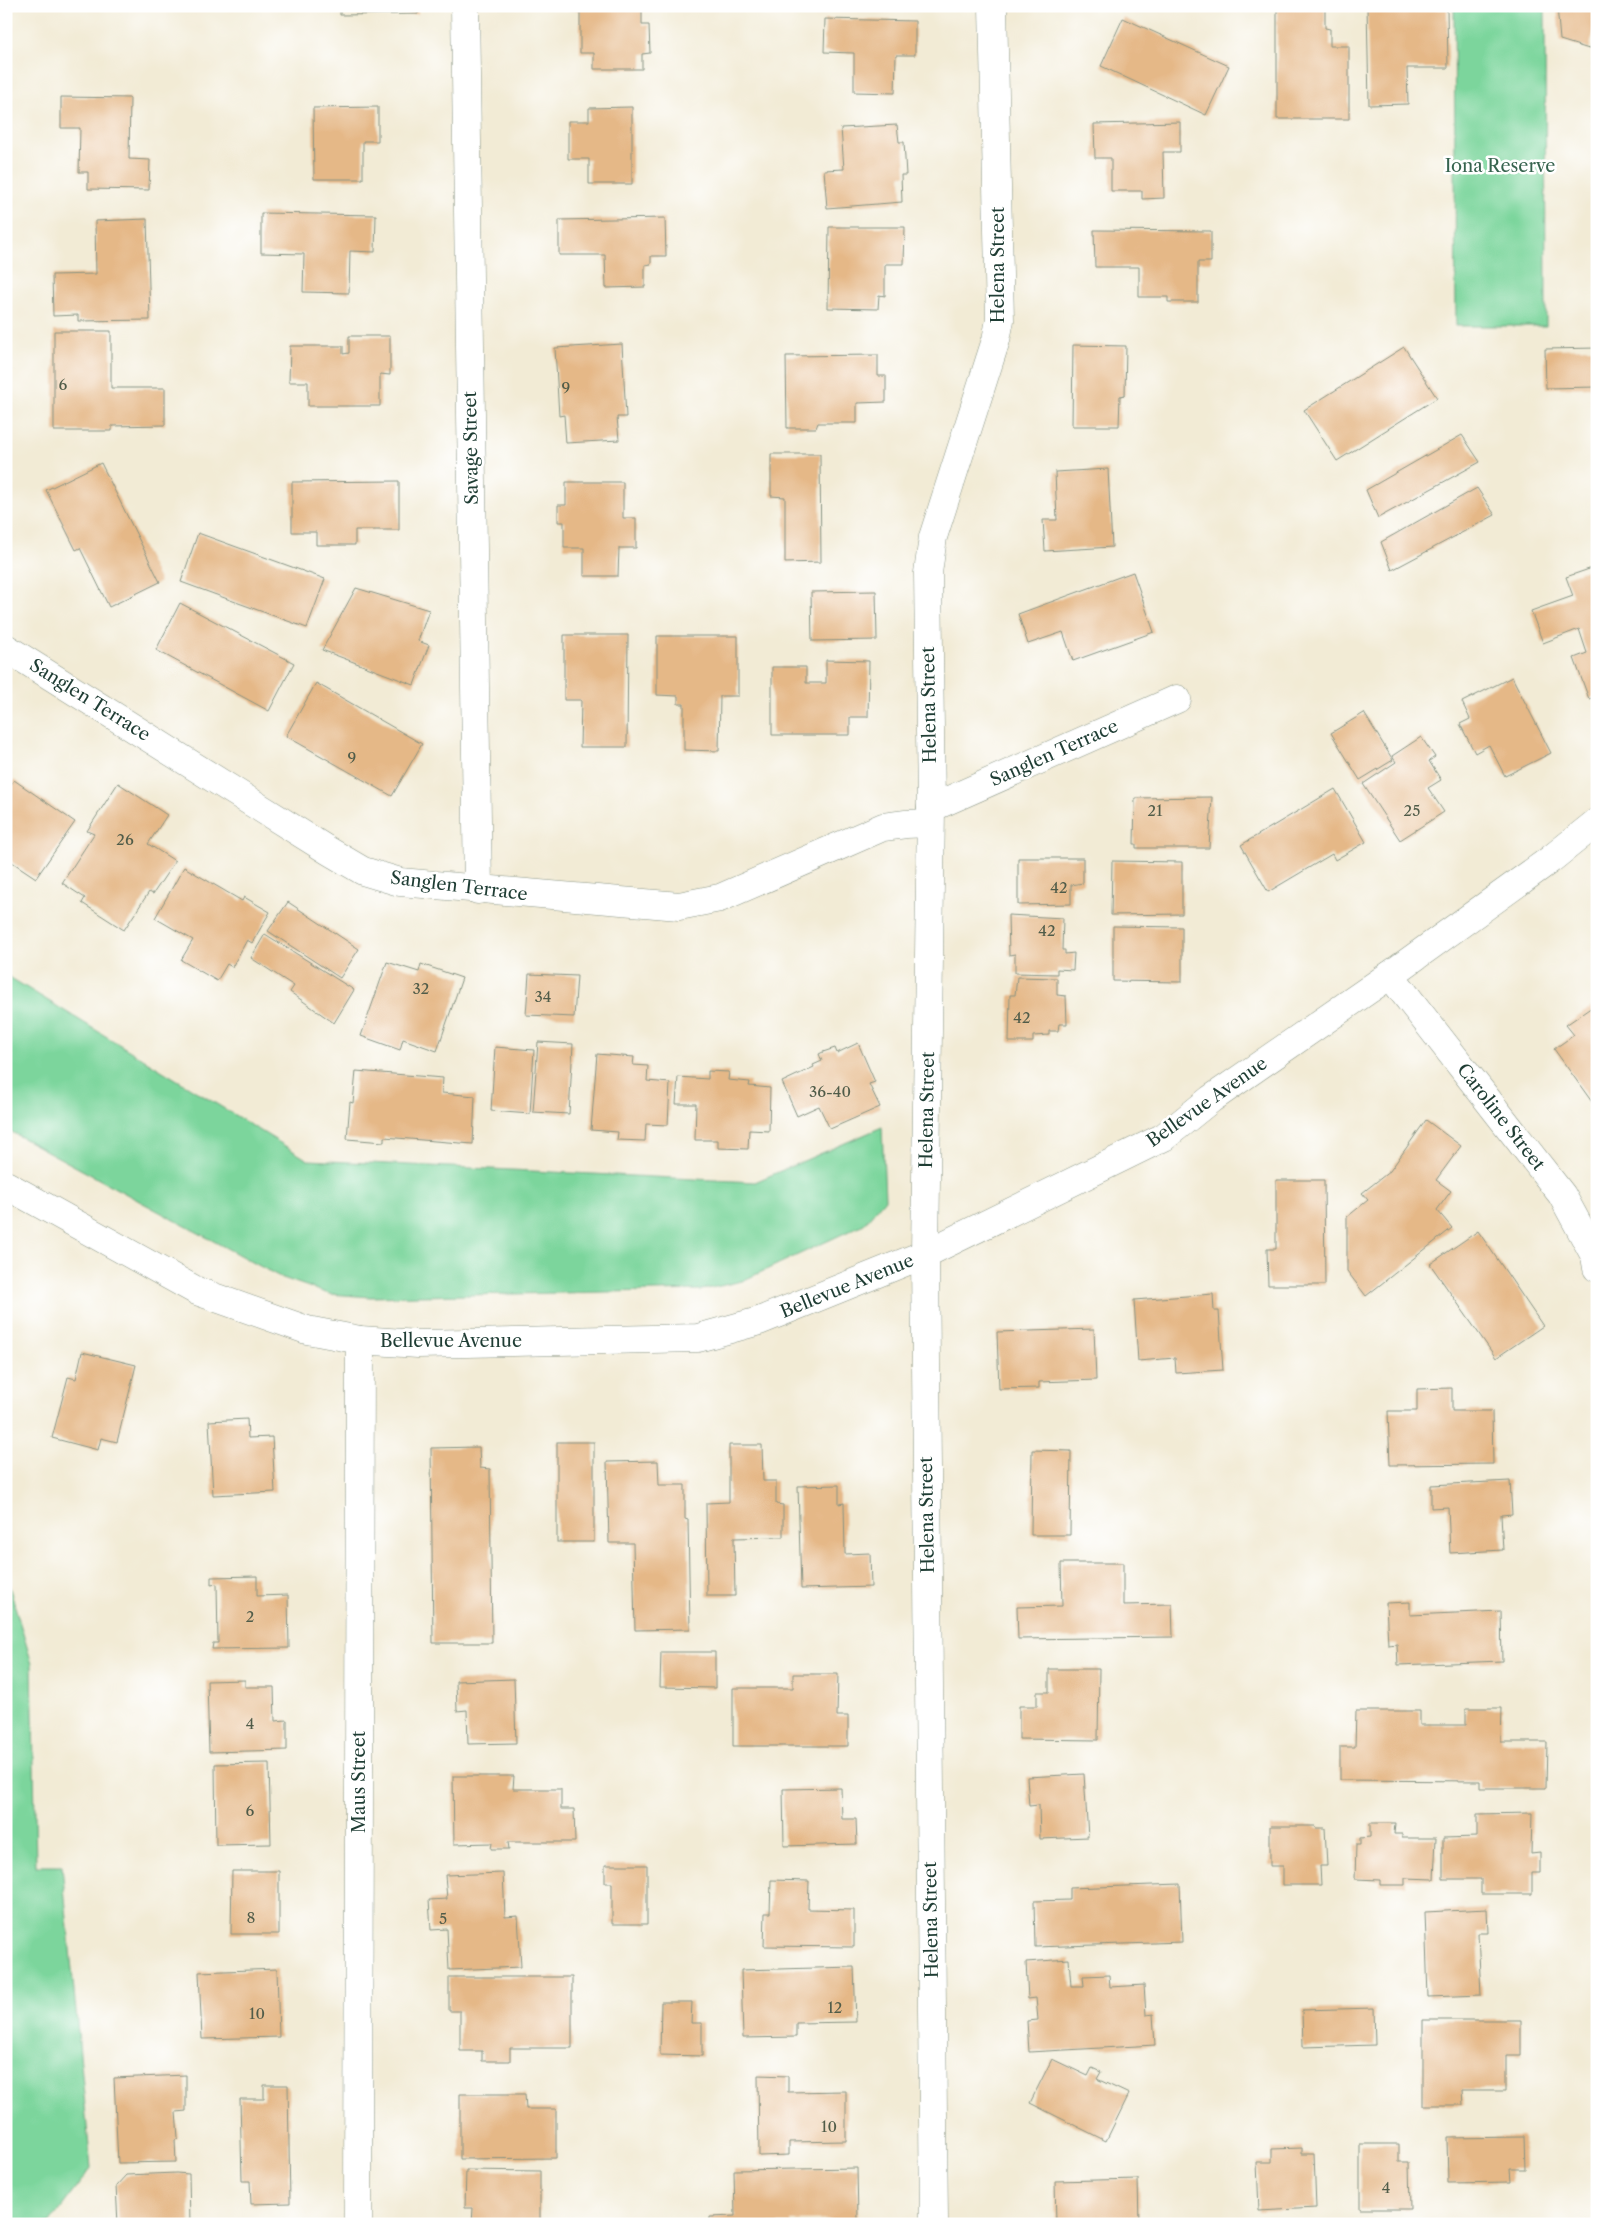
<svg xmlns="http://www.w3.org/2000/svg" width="1603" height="2230" font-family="'Libre Caslon Text',serif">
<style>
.green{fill:#7bd59c;stroke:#4d8968}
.building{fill:#e5b887}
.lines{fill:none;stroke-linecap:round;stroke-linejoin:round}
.street-casing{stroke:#889484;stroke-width:29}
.secondary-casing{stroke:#889484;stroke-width:29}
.street{stroke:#fff;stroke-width:28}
.secondary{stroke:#fff;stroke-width:28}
.labels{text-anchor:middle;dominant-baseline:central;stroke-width:5;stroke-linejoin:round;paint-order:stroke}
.number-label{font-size:15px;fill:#505c49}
.park-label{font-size:18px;fill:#36634e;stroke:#fff}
.street-label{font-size:18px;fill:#1f3d34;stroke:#fff}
</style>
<rect width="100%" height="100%" fill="#fff"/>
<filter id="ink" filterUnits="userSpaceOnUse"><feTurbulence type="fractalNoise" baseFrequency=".02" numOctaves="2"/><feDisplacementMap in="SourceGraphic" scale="10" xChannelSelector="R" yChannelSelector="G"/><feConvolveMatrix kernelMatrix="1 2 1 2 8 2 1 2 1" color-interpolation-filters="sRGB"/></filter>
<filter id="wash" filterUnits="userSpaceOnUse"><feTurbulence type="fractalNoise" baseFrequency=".0096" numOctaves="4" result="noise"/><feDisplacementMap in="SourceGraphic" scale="20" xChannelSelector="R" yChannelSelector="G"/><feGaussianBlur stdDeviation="1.12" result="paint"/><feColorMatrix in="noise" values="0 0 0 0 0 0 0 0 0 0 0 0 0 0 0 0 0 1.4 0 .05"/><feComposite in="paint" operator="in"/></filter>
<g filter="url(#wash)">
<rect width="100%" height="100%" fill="#f2ebd5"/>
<g class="green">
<polygon points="1454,6 1545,6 1546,326 1456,326"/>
<polygon points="6,975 308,1160 755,1182 882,1127 885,1199 864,1224 742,1281 702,1290 371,1297 329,1294 280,1277 6,1129"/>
<polygon points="6,1538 7,1579 32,1664 36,1866 62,1866 91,2168 49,2224 6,2224"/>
</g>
<g id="blocks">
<g class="building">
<polygon points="264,6 318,6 318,9 264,8"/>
<polygon points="340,6 418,6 418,14 340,15"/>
<polygon points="569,6 642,6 642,25 649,25 650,53 642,54 642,69 594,69 594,53 580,53 580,10 569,10"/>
<polygon points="1277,6 1325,6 1325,28 1330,29 1330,46 1349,46 1349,119 1277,119"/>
<polygon points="1367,6 1406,6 1406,10 1447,9 1448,68 1407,68 1408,104 1369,105"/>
<polygon points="1557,6 1597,6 1597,20 1589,49 1560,40"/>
<polygon points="1123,18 1229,66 1206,115 1101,66"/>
<polygon points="825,19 915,21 915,55 896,55 895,93 854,92 854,53 824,52"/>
<polygon points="61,97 130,98 129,159 150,160 149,190 88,189 88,172 79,172 80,128 61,128"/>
<polygon points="378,107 378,141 363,141 363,179 314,179 313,108"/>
<polygon points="632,107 632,184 589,184 589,159 568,159 568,121 589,121 589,108"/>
<polygon points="1180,122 1180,152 1163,152 1164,198 1142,199 1142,191 1111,191 1111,158 1095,158 1094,124"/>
<polygon points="897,125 899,142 904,142 906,175 901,175 902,202 827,208 824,170 844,169 841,128"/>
<polygon points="261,213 376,215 375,252 350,251 349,293 303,292 304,254 261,253"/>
<polygon points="665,218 666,256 651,256 651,264 645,265 645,287 606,288 605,255 559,255 559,220"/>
<polygon points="147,219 150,320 78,321 78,315 53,316 52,275 96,274 95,221"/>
<polygon points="829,227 905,227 904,264 885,264 885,296 879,295 878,309 828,308"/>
<polygon points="1094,230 1211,231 1211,262 1198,262 1198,302 1168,302 1168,297 1139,297 1139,267 1095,267"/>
<polygon points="54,331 111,331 111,388 165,388 165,425 112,426 112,431 54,431"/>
<polygon points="349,336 390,336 390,375 380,374 380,406 308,406 308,382 289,382 290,346 343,346 343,354 349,353"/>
<polygon points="622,344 626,417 617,417 619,440 566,443 564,415 559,416 555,348"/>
<polygon points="1073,345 1126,346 1125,395 1120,396 1119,426 1072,426"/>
<polygon points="1404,347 1437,398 1337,461 1304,410"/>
<polygon points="1597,348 1597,387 1546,388 1545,349"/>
<polygon points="878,355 878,376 886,376 886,402 857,403 857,423 818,423 816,428 787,428 786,356"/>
<polygon points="1462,435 1480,462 1378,518 1366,490"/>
<polygon points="771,454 820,454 821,562 785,563 785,497 771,496"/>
<polygon points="101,463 160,582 109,607 80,548 76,550 46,490"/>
<polygon points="1108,469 1112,547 1045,551 1043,520 1057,520 1055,472"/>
<polygon points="399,481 399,530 355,530 355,545 316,545 316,532 292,532 292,482"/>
<polygon points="566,482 623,482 623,518 636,518 636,548 619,548 618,576 584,576 584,548 564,548 564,522 558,522 558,505 566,505"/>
<polygon points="1477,488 1495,515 1392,570 1381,542"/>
<polygon points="198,533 325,579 307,628 181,582"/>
<polygon points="1595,567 1597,571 1597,696 1589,699 1574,658 1587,653 1579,629 1543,643 1531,611 1573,596 1566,577"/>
<polygon points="1133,572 1154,632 1073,661 1063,632 1028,644 1018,614"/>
<polygon points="356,588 429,610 418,641 429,645 414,685 322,650"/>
<polygon points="876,591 877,640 812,641 811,592"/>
<polygon points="180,603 294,663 269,711 156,650"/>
<polygon points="564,635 628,635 627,747 580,747 581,700 564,700"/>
<polygon points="657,636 738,636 738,696 720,696 719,751 684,750 684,704 678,704 678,696 657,695"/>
<polygon points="826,660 869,661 868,717 850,717 850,735 772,735 772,667 806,667 806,683 826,683"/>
<polygon points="1512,677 1551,753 1505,776 1489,745 1475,753 1460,724 1470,719 1462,702"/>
<polygon points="316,683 422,744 392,796 286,736"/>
<polygon points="1364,713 1393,760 1360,780 1331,733"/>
<polygon points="1421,737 1435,757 1429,761 1441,780 1428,788 1444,812 1400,840 1363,784 1396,762 1392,756"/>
<polygon points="14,780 75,822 36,878 6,858 6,791"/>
<polygon points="118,783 167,815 148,844 175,861 153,894 149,892 124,930 82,903 85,898 62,883 94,834 87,831"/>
<polygon points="1335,789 1366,842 1335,860 1332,854 1268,892 1241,845"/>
<polygon points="1212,797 1209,848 1136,848 1136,844 1134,844 1135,798"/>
<polygon points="1018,858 1083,858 1083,883 1071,885 1071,904 1018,905"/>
<polygon points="1112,861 1182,862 1182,914 1111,915"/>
<polygon points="184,867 242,901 244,897 270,912 252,943 247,940 232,967 227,964 217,981 181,960 193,940 155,918"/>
<polygon points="288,902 359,949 340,978 268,931"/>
<polygon points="1008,915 1063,918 1062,950 1065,950 1065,954 1074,953 1073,970 1057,969 1057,974 1015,973 1015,954 1009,955"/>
<polygon points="1113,926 1182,927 1182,982 1113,981"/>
<polygon points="265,934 354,990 334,1023 290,992 294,986 251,958"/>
<polygon points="387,962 419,972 421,964 462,978 437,1051 403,1039 400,1050 361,1036"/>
<polygon points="529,974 577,976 574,1017 526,1015"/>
<polygon points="1017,977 1057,978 1057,995 1066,996 1067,1024 1059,1024 1058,1031 1049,1031 1049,1035 1033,1036 1033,1042 1009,1042 1010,995 1015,995"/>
<polygon points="1592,1007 1597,1014 1597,1109 1554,1049 1574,1035 1566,1025"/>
<polygon points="538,1042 573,1044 569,1114 533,1112"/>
<polygon points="858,1043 875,1082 869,1084 880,1107 830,1129 819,1106 797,1116 782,1082 814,1067 813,1065 822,1061 819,1054 823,1052 835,1048 837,1053"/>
<polygon points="495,1047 534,1050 530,1114 491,1111"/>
<polygon points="597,1054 634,1057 633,1065 648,1066 647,1081 670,1083 668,1125 646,1124 645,1141 617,1140 618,1132 591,1130"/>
<polygon points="356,1071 443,1078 442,1093 475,1096 473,1144 384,1137 384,1142 347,1139 350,1102 353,1103"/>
<polygon points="708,1071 729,1072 728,1080 750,1082 749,1086 770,1088 769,1131 749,1130 748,1149 718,1148 718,1140 695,1140 696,1104 676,1104 678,1077 708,1079"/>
<polygon points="1426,1120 1461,1146 1436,1180 1451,1191 1437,1210 1452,1228 1366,1296 1347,1271 1347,1217 1368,1200 1362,1193 1390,1171"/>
<polygon points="1276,1180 1324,1180 1325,1285 1268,1285 1267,1249 1276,1249"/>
<polygon points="1478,1231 1543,1326 1496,1358 1430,1264"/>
<polygon points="1213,1294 1214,1311 1219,1311 1223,1370 1176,1373 1175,1358 1138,1361 1134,1300"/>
<polygon points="1094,1329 1096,1380 1039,1382 1039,1388 999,1389 997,1332"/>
<polygon points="82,1352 136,1365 117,1442 101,1438 98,1450 52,1438 68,1377 76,1379"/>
<polygon points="1452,1388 1452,1411 1492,1411 1493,1464 1390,1465 1388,1411 1417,1411 1417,1389"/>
<polygon points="247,1419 248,1438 272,1437 275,1492 213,1495 209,1421"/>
<rect x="557" y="1442" width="37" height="100"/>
<polygon points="729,1445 762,1445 763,1481 776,1481 776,1504 783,1505 783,1537 734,1538 735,1596 707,1596 706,1503 729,1502"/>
<polygon points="479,1447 480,1468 490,1469 492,1643 433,1643 431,1448"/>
<polygon points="1032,1450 1071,1451 1070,1535 1031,1535"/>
<polygon points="658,1461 659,1485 685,1485 685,1519 688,1520 690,1629 635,1630 633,1543 609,1543 607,1462"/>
<polygon points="1510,1481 1512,1514 1501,1515 1503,1550 1450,1553 1448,1507 1431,1508 1431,1485"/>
<polygon points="839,1485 839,1504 844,1503 845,1554 870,1553 871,1587 801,1589 798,1486"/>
<polygon points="1061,1563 1123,1563 1123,1605 1172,1604 1173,1637 1018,1639 1017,1607 1062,1606"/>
<polygon points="257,1576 257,1596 288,1595 289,1648 212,1649 213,1643 218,1643 217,1584 211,1585 211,1577"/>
<polygon points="1410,1602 1410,1615 1501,1611 1502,1661 1398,1665 1397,1644 1388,1645 1386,1603"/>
<polygon points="661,1652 715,1652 715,1688 660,1687"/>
<polygon points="1049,1669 1099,1669 1098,1740 1019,1739 1019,1706 1037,1706 1037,1692 1049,1692"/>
<polygon points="793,1674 838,1674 837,1716 848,1716 848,1746 733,1746 733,1688 793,1688"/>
<polygon points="514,1679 516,1743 468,1744 467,1710 457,1711 456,1681"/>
<polygon points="245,1680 245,1687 274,1687 275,1721 287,1720 287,1750 209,1752 207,1681"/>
<polygon points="1466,1708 1502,1708 1501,1742 1547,1742 1546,1788 1480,1788 1480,1781 1340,1780 1340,1747 1355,1747 1356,1711 1420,1711 1420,1725 1466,1725"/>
<polygon points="269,1763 271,1844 216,1845 215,1764"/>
<polygon points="1084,1774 1088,1837 1040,1839 1039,1805 1029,1806 1027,1777"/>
<polygon points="453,1776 514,1776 513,1789 561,1789 561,1809 574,1809 575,1842 508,1842 509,1849 491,1849 492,1843 454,1844"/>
<polygon points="841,1788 842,1819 856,1819 857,1844 784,1846 783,1789"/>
<polygon points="1532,1813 1531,1854 1540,1853 1540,1873 1532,1873 1532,1894 1481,1894 1481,1879 1443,1879 1443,1838 1477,1837 1477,1814"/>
<polygon points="1370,1823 1395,1823 1394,1834 1402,1834 1402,1838 1436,1838 1434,1879 1405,1878 1405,1885 1380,1885 1380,1880 1355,1879 1356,1845 1360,1845 1360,1838 1370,1837"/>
<polygon points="1270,1826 1315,1826 1316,1828 1325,1828 1327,1866 1320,1866 1321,1885 1283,1885 1283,1866 1270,1866"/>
<polygon points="605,1865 647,1865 647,1924 612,1924 612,1883 605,1883"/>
<polygon points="232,1871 279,1871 279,1934 231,1934"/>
<polygon points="503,1873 505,1917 518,1916 521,1967 449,1970 447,1929 431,1930 429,1900 447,1899 445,1875"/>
<polygon points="771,1880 809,1881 808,1909 854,1910 854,1947 764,1946 765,1913 770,1913"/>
<polygon points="1180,1884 1182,1942 1035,1947 1034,1901 1070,1900 1070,1888"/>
<polygon points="1487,1909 1488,1933 1478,1933 1481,1995 1428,1997 1425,1912"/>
<polygon points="1069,1959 1071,1986 1084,1986 1083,1976 1109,1975 1110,1987 1144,1985 1146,2015 1153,2014 1155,2045 1029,2052 1027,2021 1038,2020 1036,1998 1028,1999 1026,1962"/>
<polygon points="854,1967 856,2022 796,2023 796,2037 743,2038 741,1970"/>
<polygon points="277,1969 279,2037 202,2039 199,1972"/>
<polygon points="449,1977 572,1977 572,2048 510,2048 510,2061 482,2061 482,2051 460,2051 460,2011 449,2011"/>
<polygon points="661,2002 692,2002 691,2023 702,2023 702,2056 660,2055"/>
<polygon points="1374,2008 1375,2045 1303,2047 1302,2010"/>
<polygon points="1423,2020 1521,2020 1521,2055 1506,2055 1506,2090 1462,2090 1463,2105 1423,2105"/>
<polygon points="1052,2059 1088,2076 1092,2068 1101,2072 1097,2079 1129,2094 1106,2141 1030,2103"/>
<polygon points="186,2075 186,2111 176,2112 178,2138 175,2140 176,2162 118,2163 114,2078"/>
<polygon points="758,2075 788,2076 788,2092 846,2091 846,2141 789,2142 789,2155 759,2156"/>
<polygon points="264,2085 288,2085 290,2203 251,2204 250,2181 242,2181 240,2099 264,2099"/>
<polygon points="460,2094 525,2094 526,2109 556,2109 556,2158 460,2159"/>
<polygon points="1524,2137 1525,2169 1510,2169 1511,2182 1448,2183 1447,2138"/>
<polygon points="1360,2144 1399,2144 1399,2162 1409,2162 1410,2209 1360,2209"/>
<polygon points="1302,2148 1302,2154 1314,2154 1316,2208 1259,2211 1257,2162 1272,2162 1272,2149"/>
<polygon points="857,2168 858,2220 791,2221 791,2224 710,2224 710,2217 735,2216 734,2170"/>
<polygon points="466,2170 540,2171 540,2224 472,2224 473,2208 465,2208"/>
<polygon points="176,2173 189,2174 190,2224 118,2224 116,2186 126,2175"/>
<polygon points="1138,2179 1139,2224 1056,2224 1055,2181"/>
</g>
</g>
</g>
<g filter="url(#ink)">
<use href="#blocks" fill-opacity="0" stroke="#889484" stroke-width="1"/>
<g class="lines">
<g class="street-casing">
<g id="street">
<polyline points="465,6 478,890"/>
<polyline points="6,648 329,851 363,871 400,882 679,906 720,898 883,827 906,824 930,823"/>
<polyline points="931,808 1177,699"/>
<polyline points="1390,975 1562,1195 1595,1256 1597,1268"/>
<polyline points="358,2224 360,1340"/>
<polyline points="934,2224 925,1254 931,808 928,573 933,537 996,340 1000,320 993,6"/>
</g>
</g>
<g class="secondary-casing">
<polyline id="secondary" points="6,1185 197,1291 307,1330 360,1340 418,1344 698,1338 759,1321 925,1254 1164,1137 1211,1099 1390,975 1551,859 1597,822"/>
</g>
<use href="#street" class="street"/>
<use href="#secondary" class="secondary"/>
</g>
</g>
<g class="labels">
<g class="number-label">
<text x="63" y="384">6</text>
<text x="566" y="387">9</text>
<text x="352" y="757">9</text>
<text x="1155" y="810">21</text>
<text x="1412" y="810">25</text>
<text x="125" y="839">26</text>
<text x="1059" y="887">42</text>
<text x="1047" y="930">42</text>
<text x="421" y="988">32</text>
<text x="543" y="996">34</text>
<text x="1022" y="1017">42</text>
<text x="830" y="1091">36-40</text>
<text x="250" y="1616">2</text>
<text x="250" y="1723">4</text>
<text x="250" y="1810">6</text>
<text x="251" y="1917">8</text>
<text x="443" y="1918">5</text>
<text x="835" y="2007">12</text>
<text x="257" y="2013">10</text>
<text x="829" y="2126">10</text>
<text x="1386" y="2187">4</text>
</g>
<g class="park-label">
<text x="1500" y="166">Iona Reserve</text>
</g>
<g class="street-label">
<text transform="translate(998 265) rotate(-90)">Helena Street</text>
<text transform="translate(471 448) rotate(-91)">Savage Street</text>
<text transform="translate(90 700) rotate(32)">Sanglen Terrace</text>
<text transform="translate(929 705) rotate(-91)">Helena Street</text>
<text transform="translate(1054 753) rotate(-24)">Sanglen Terrace</text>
<text transform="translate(459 886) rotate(7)">Sanglen Terrace</text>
<text transform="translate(1207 1102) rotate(-35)">Bellevue Avenue</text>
<text transform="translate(927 1110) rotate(-89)">Helena Street</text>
<text transform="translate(1501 1117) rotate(52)">Caroline Street</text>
<text transform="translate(847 1286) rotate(-22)">Bellevue Avenue</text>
<text x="451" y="1341">Bellevue Avenue</text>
<text transform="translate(927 1515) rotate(-91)">Helena Street</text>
<text transform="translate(359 1782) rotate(-90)">Maus Street</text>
<text transform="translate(931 1920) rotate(-91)">Helena Street</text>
</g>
</g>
<rect width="1603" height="2230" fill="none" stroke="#fff" stroke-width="25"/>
</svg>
